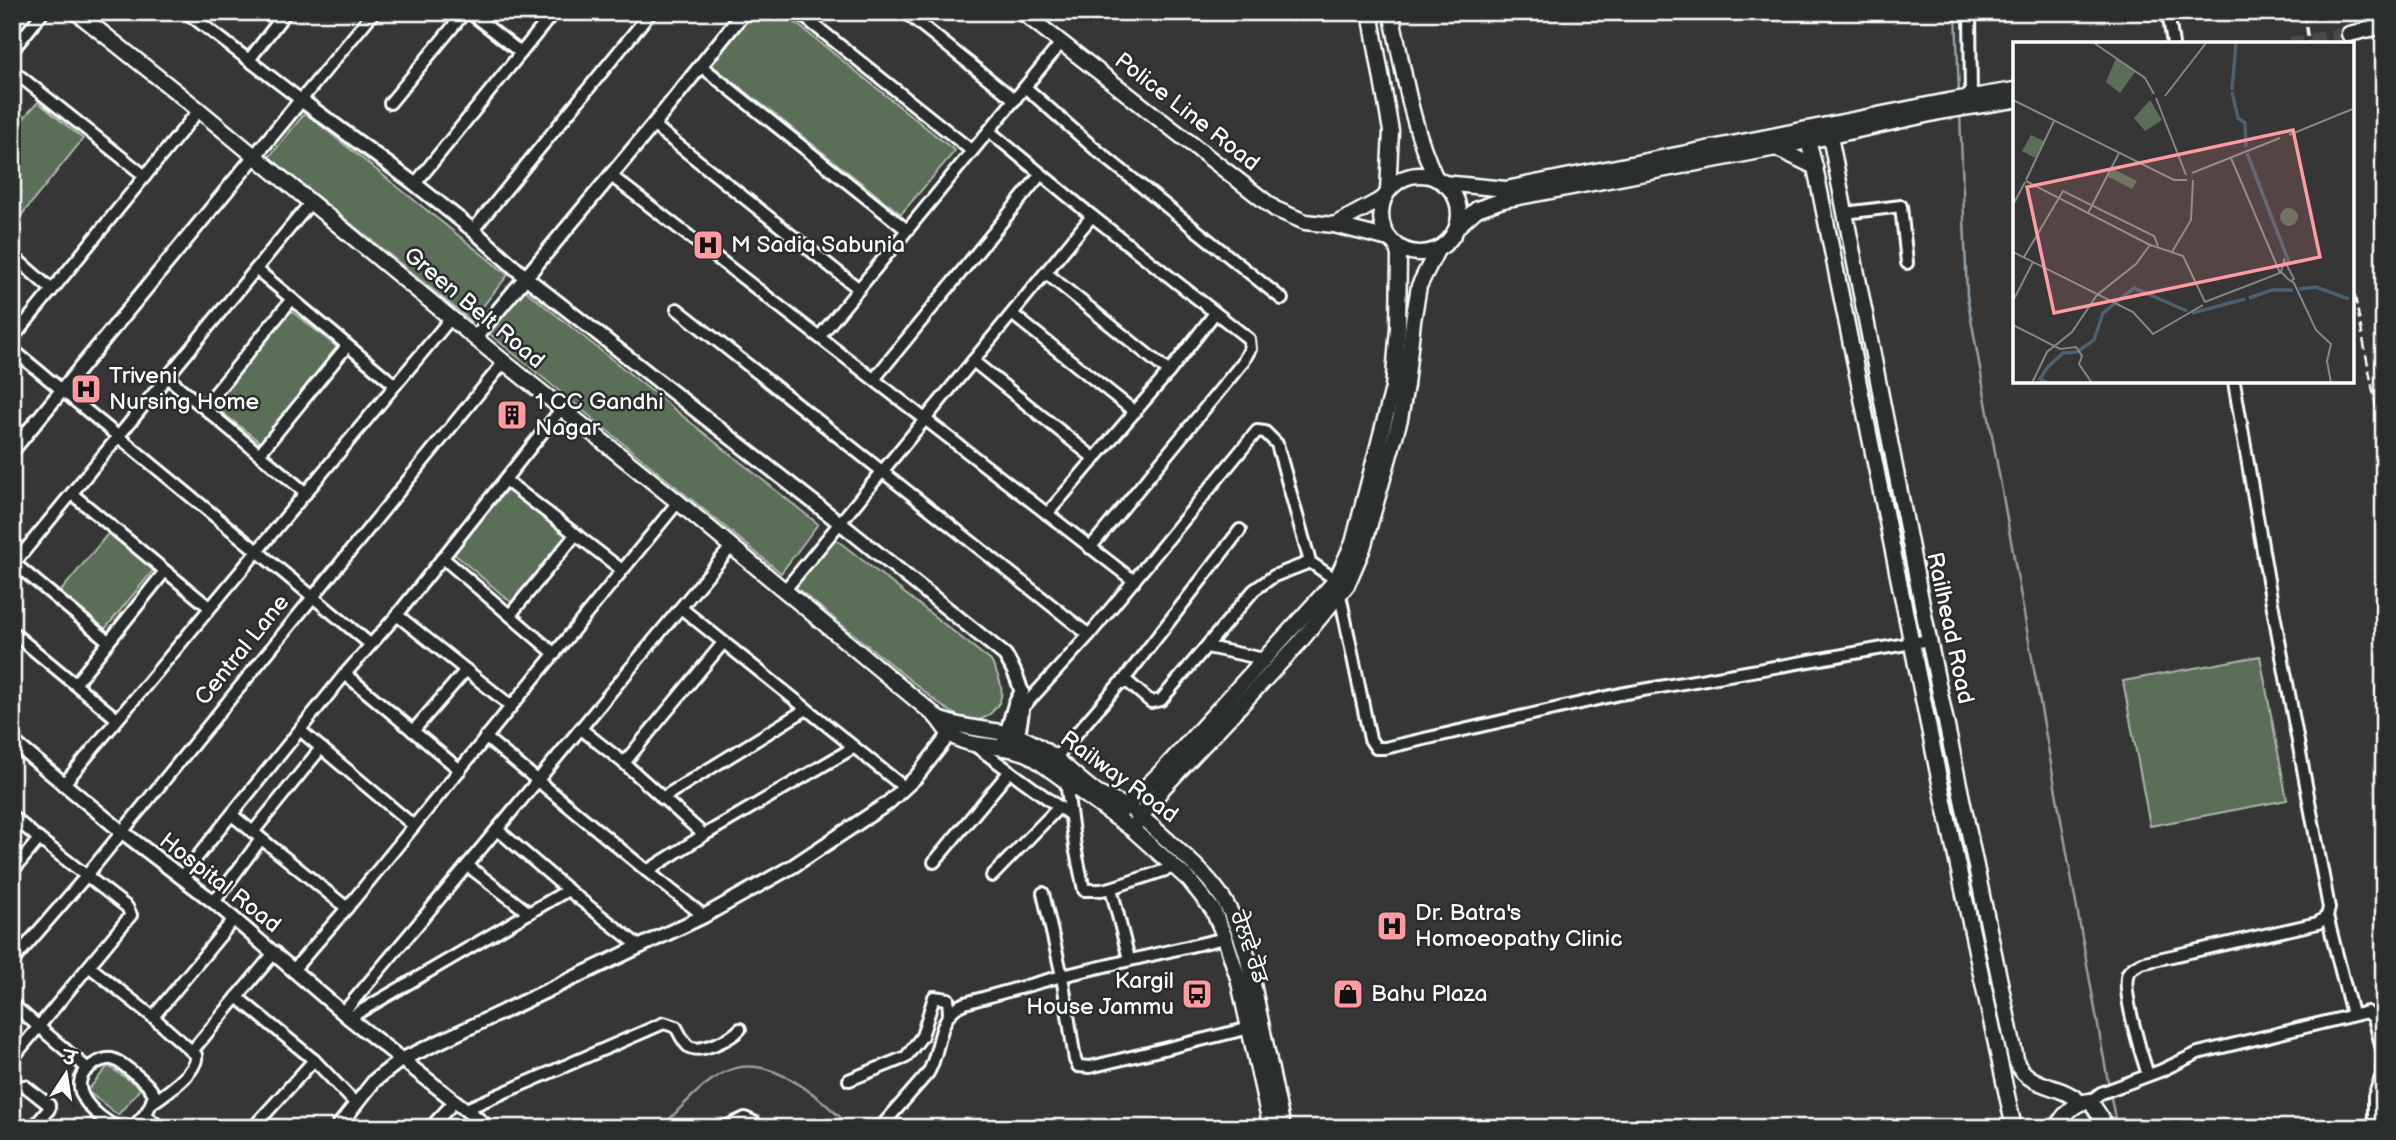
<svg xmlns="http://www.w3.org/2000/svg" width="2396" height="1140" font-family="'Balsamiq Sans','Playpen Sans Deva','Noto Sans Gurmukhi',sans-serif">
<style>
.green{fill:#5a6e58;stroke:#acb6ac;stroke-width:2}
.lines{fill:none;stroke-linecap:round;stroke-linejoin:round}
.stream{stroke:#94a0a9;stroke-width:2.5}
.secondary-tunnel{stroke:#4b4a4a;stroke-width:14;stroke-dasharray:14 7;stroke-linecap:butt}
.minor-casing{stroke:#fff;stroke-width:16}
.tertiary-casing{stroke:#fff;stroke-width:18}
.secondary-casing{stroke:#fff;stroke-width:19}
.minor{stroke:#2a2d2e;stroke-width:10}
.tertiary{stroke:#2a2d2e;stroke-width:12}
.secondary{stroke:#2a2d2e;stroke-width:14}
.rail{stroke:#fff;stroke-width:2.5;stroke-dasharray:10 5;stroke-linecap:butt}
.labels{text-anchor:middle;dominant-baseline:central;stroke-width:5;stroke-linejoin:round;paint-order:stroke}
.street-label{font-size:23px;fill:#fff;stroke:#2a2d2e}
.poi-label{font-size:23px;fill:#fff;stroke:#2a2d2e;text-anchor:start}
.inset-river{fill:none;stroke:#4d606f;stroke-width:3.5}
.inset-road{fill:none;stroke:#878686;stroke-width:2}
.view{fill:#ff9aa2;fill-opacity:0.15;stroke:#ff9aa2;stroke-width:3.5}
.inset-edge{fill:none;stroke:#fff;stroke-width:3.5}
</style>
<rect width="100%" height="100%" fill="#373636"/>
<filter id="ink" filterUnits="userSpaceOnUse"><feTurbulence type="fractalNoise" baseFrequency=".0143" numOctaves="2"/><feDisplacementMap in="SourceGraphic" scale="14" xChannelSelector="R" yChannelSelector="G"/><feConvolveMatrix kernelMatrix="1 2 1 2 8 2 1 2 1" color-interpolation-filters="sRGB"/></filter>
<g filter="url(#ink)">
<g class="green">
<polygon points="743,12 782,12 955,151 901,214 704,59"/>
<polygon points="38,102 83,139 12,227 12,131"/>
<polygon points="305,113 508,275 471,321 269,157"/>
<polygon points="521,287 818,524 781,573 486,331"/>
<polygon points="290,310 337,347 261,443 214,406"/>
<polygon points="510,486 568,535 511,602 453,553"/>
<polygon points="111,530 156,567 105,629 60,592"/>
<path d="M833,537l158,124c9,17 18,35 1,51 -5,5 -12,9 -20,8 -11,0 -21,-8 -30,-14l-149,-121z"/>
<polygon points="2260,656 2287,800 2150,826 2123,681"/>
<polygon points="108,1066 141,1088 118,1115 87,1091"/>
</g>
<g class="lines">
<g class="stream">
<polyline points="1956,12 1959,95"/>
<polyline points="1960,112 1967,296 2109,1087"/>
<polyline points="2110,1093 2117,1128"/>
<path d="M661,1128c19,-19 48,-54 75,-60 40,-10 89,33 115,60"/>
</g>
<polyline class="secondary-tunnel" points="2290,44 2349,34"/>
<g class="minor-casing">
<g id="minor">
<polyline points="186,12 301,100 374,12"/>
<polyline points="469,12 521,53"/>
<polyline points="798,12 972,151"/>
<polyline points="905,12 1015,100"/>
<polyline points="1970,12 1971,97"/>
<polyline points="2168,12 2173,44"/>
<polyline points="12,51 43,12"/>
<polyline points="249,60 286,12"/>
<polyline points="701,66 907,230"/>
<polyline points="12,70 145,176"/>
<polyline points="1025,87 1094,148 1282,299"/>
<polyline points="390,103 465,12"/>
<polyline points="653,125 859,289"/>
<polyline points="989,131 1092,216"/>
<polyline points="610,175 1134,581"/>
<polyline points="415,184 554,12"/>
<polyline points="1845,213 1901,206 1907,263"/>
<polyline points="473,230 651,12"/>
<polyline points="12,255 52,290"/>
<polyline points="256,269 395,385"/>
<polyline points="1046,273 1169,372"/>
<polyline points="677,309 1089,635"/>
<polyline points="1012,314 1135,412"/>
<polyline points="820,336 1061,43"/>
<polyline points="12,339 199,110"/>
<polyline points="12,349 370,644"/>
<polyline points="973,361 1095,459"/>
<polyline points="167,377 306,493"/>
<polyline points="875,378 1041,174"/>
<polyline points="204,407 292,299"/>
<polyline points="260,453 347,346"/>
<polyline points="505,480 622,570"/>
<polyline points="72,494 209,607"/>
<polyline points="1047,514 1169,372 1215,313"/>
<polyline points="443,558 555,654"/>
<polyline points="14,563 108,641"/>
<polyline points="12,566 311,202"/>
<polyline points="784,591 1092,216 1249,339 1250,349 1243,362 1090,548"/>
<polyline points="1340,595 1370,739 1376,748 1385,748 1620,694 1929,640"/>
<polyline points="681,608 905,788"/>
<polyline points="397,615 511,706"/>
<polyline points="510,615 576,534"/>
<polyline points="12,632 117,719"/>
<polyline points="1207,647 1264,659"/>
<polyline points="1123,681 1240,530"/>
<polyline points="75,684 165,571"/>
<polyline points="1024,706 1089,635 1257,431 1265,432 1277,444 1310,562"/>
<polyline points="581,729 624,763"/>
<polyline points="301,731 414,826"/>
<polyline points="413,731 466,670"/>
<polyline points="485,737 647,871"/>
<polyline points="974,745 1070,815"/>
<polyline points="1051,763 1120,683 1129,683 1151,702 1161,700 1254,590 1274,576 1310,562 1336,580"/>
<polyline points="460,770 345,674 397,615 562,408"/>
<polyline points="1066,782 1075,847 1084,890 1101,890 1111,888 1175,867"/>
<polyline points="63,785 451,318"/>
<polyline points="662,798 805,710"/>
<polyline points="232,815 347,908"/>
<polyline points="12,816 39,839 127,907 131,915 12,1059"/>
<polyline points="253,832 321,748"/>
<polyline points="704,835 853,748"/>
<polyline points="934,862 1010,771"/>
<polyline points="468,866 529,913"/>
<polyline points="12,872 39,839"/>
<polyline points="992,876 1059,807"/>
<polyline points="181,877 345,674"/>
<polyline points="1111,888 1129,959"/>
<polyline points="568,890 639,946"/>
<polyline points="214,902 261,839"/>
<polyline points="704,916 647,871 704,835 624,763 723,643"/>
<polyline points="2327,916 2352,1014"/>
<polyline points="1225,938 1062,976 1075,1060 1078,1066 1090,1067 1250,1028"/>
<polyline points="12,962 87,875 504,362"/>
<path d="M90,967l63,50 43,38c3,16 -31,39 -44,48"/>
<polyline points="294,969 347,908 678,502"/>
<polyline points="237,997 314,1060 355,1103"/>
<polyline points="12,1004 88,1069"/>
<path d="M343,1013c131,-154 259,-311 388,-466"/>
<polyline points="153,1017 234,919"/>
<polyline points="349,1018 568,890 498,830"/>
<polyline points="192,1051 275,952"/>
<path d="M2148,1075c-6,-18 -27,-86 -20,-102 3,-5 8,-7 13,-10l177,-40 9,-7 2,-8 -59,-316 -36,-210"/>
<polyline points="849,1080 906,1057 922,1036 934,997 948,999 949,1013"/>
<polyline points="12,1086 25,1086 49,1105 49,1109 33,1128"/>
<polyline points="2090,1101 2101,1093 2160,1071 2198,1053 2367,1012 2374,1018 2383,1053 2382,1075 2374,1096 2374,1128"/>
<path d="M466,1109l198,-86 12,4c3,5 7,15 12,19 11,9 44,-8 52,-17"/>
<polyline points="145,1115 161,1128"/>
<path d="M118,1128c-22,-11 -56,-41 -27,-62 6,-4 13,-8 21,-7 8,2 16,10 23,15 8,6 14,11 19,20 -3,15 -11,25 -23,34"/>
<polyline points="255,1128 258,1122 314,1060"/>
<polyline points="430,1128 455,1101"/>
<polyline points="723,1128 745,1118 754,1122 758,1128"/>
<path d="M880,1128l48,-55c14,-23 8,-60 37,-70l97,-27 -19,-83"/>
</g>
</g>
<g class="tertiary-casing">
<g id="tertiary">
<polyline points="475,338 653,125 744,12"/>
<path d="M12,451l289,-351 114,84 58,46 51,46 316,247 165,132c23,38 19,48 11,90"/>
<polyline points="12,741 121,831 214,902 349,1018 489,1128"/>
<polyline points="1004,742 1015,704 1022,691"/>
<polyline points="337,1128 375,1080 401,1060 704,916 793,866 888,803 916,777 956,726"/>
</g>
</g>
<g class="secondary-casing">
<g id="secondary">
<path d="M76,12l123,98 305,252 174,140 254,211c8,6 11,15 18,21 19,16 57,9 80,21l102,74 57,51 24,30 12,28 13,40 33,150"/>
<polyline points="1022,12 1275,209 1305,222 1334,225 1389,239"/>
<polyline points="1370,12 1391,131 1388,191"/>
<path d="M1391,12c13,59 19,111 45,167"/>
<polyline points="2349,34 2384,26"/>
<path d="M1828,126l101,514 88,424c14,25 44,20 63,38"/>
<polyline points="1805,130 1815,167 1938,773 2014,1128"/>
<polyline points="1776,148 1815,167"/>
<circle cx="1420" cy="214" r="39"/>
<polyline points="1443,183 1506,189 1948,101 2014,90"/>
<polyline points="1334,225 1384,198"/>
<polyline points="1458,226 1477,209 1503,200 1776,148 1944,111 2014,100"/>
<path d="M941,720c29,11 61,8 88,21 25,12 45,36 68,52 9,6 19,8 29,13 14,8 25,20 37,30 47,43 65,56 84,119l36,173"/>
<polyline points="1115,817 1164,769 1336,580 1353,543 1393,388 1398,328 1399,256 1396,244"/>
<polyline points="1132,829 1163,788 1299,643 1347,585 1363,548 1400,419 1406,385 1413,321 1419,286 1437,250"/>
<path d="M2056,1128c8,-13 18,-26 34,-27l12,18 3,9"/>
</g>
</g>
<use href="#minor" class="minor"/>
<use href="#tertiary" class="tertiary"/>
<use href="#secondary" class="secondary"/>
<g class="rail">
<polyline points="2304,12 2309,44"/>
<polyline points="2352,281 2384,449"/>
</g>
</g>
</g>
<defs>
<g id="hospital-square" transform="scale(1.575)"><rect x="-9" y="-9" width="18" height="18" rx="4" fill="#ff9aa2" stroke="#2a2d2e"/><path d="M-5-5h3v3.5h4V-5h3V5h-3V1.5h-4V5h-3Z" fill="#111"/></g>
<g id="building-square" transform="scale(1.575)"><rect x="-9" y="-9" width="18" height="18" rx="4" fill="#ff9aa2" stroke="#2a2d2e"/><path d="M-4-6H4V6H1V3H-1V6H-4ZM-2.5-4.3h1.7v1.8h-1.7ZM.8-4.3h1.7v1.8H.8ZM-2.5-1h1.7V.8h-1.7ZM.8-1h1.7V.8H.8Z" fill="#111"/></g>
<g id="bus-square" transform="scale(1.575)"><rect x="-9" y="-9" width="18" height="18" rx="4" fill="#ff9aa2" stroke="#2a2d2e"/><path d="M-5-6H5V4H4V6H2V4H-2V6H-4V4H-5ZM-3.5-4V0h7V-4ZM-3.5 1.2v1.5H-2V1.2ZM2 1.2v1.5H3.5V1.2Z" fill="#111"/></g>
<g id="shop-square" transform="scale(1.575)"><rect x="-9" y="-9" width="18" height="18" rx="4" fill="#ff9aa2" stroke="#2a2d2e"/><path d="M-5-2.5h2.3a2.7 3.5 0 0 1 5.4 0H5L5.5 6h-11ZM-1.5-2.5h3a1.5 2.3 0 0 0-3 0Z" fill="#111"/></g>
</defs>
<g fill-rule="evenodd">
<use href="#hospital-square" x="708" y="245"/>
<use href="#hospital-square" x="86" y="389"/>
<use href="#building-square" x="512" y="415"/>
<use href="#hospital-square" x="1392" y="926"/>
<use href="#bus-square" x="1197" y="994"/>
<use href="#shop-square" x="1348" y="994"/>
</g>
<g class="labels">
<g class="street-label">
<text transform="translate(1187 112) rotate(38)">Police Line Road</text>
<text transform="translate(474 308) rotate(40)">Green Belt Road</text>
<text transform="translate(1950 628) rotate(78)">Railhead Road</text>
<text transform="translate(242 650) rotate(-51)">Central Lane</text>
<text transform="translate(1119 777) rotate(36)">Railway Road</text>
<text transform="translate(220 883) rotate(38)">Hospital Road</text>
<text transform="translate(1249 947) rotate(71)">ਰੇਲਵੇ ਰੋਡ</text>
</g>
<g class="poi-label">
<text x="731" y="245">M Sadiq Sabunia</text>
<text x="109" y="376">Triveni<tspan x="109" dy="26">Nursing Home</tspan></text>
<text x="535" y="402">1 CC Gandhi<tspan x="535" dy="26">Nagar</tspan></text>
<text x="1415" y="913">Dr. Batra's<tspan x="1415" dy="26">Homoeopathy Clinic</tspan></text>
<text x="1174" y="981" text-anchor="end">Kargil<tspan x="1174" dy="26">House Jammu</tspan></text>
<text x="1371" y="994">Bahu Plaza</text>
</g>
</g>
<g transform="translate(2013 42)">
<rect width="341" height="341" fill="#373636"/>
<path d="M103,16l19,14 -15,21 -14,-11zM137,58l12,20 -17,11 -11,-13zM18,93l13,6 -9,17 -13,-7zM98,126l26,13 -5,8 -25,-13zM267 175a9 9 0 1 1 18 0a9 9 0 1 1-18 0Z" fill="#5a6e58"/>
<path class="inset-river" d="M219,48l4,-47M219,50l6,26 7,5 1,24M234,111l43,112M286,247l17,-2 33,12M236,256l23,-8h21M179,271l53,-14M35,341l-8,-4 7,-11 16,-15 14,-1 17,-12 9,-27 31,-25 53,23"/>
<path class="inset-road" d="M81,1l51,35 9,16M152,54l41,-53M143,56l30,77M0,58l161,80h13M276,93l66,-27M179,131l88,-35M13,138l28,-59M13,139l126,65M0,163l12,-23M75,171l31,-60M135,202l35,12 22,46 75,-29 -49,-115M0,210l120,60 20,22 50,-29M159,210l19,-32 2,-40M11,215l39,-66 91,45 4,10M278,239l3,-2 -10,-19 -3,12 7,7 6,4 22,47 15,14 -4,17 4,22M0,259l20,-39M0,283l47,24 16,-2 6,9 -3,8 13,19M19,341l15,-31 25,-20 25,-37 39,-31 14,-19"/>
<path class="view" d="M280,88l27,127 -266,56 -27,-126z"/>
<rect width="341" height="341" class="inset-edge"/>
</g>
<rect width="2396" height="1140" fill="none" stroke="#2a2d2e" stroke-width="42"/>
<rect x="21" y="21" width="2354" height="1098" fill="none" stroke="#fff" stroke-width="2.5" filter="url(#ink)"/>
<g transform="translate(66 1074) rotate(12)" stroke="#2a2d2e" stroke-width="5" paint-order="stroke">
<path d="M0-5L12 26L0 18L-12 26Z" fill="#ffffff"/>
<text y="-10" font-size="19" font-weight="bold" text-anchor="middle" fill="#ffffff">उ</text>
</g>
</svg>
